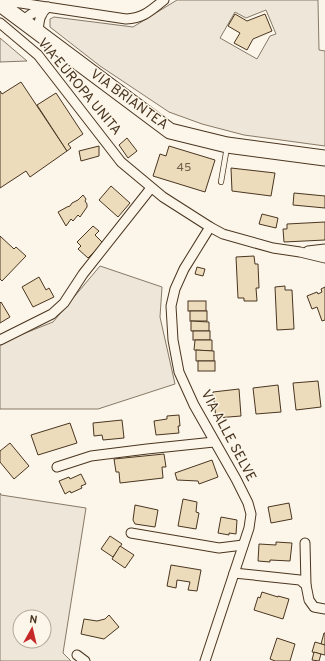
<svg xmlns="http://www.w3.org/2000/svg" width="325" height="661" font-family="Overpass,sans-serif">
<style>
.green{fill:#ede6d9;stroke:#887966;fill-rule:evenodd}
.building{fill:#ecdcbc;stroke:#4a3520}
.lines{fill:none;stroke-linecap:round;stroke-linejoin:round}
.service-casing{stroke:#4a3520;stroke-width:6}
.minor-casing{stroke:#4a3520;stroke-width:11}
.primary-casing{stroke:#4a3520;stroke-width:17}
.service{stroke:#fbf6e9;stroke-width:4.5}
.minor{stroke:#fbf6e9;stroke-width:9}
.primary{stroke:#fbf6e9;stroke-width:15}
.labels{text-anchor:middle;dominant-baseline:central;stroke-width:3;stroke-linejoin:round;paint-order:stroke}
.number-label{font-size:12px;fill:#725f47}
.street-label{font-size:14px;fill:#4a3520;stroke:#fbf6e9}
</style>
<rect width="100%" height="100%" fill="#fbf6e9"/>
<g class="green">
<path d="M177,0h141l1,50 6,1v95l-81,-11 -42,-11 -33,-12 -69,-46 -50,-39v-8l4,-2 79,10zM266,10l10,24 -6,2 -13,23 -37,-21 15,-26 11,6z"/>
<polygon points="0,38 27,61 0,62"/>
<polygon points="100,266 162,287 160,317 175,384 98,409 0,409 0,343 53,322"/>
<path d="M0,493l1,2 85,13 -23,145 8,8h-71zM20,617h24v24h-24z"/>
</g>
<g class="building">
<polygon points="235,14 247,21 265,14 272,31 253,39 247,50 234,43 240,33 228,26"/>
<polygon points="21,82 67,151 30,177 26,171 0,188 0,91 2,94"/>
<polygon points="56,93 83,134 68,144 71,148 67,151 37,105"/>
<polygon points="127,138 137,151 128,158 119,145"/>
<polygon points="99,146 99,156 81,161 79,151"/>
<polygon points="169,146 215,160 205,192 153,176 160,154 166,156"/>
<polygon points="231,168 275,173 271,196 232,191"/>
<polygon points="111,186 130,203 118,217 99,200"/>
<polygon points="294,193 325,196 325,208 293,205"/>
<polygon points="83,195 86,199 85,201 87,204 87,207 80,217 78,215 73,221 71,219 66,226 58,212 67,207 70,206 72,203 78,200"/>
<polygon points="262,214 278,218 276,228 259,224"/>
<polygon points="325,222 325,240 284,242 283,229 287,229 287,224"/>
<polygon points="93,226 99,231 95,235 103,243 88,258 78,249 81,246 77,242"/>
<polygon points="0,236 14,249 16,247 26,256 2,281 0,279"/>
<polygon points="254,256 255,264 258,264 259,288 256,288 257,301 244,301 244,298 238,298 236,257"/>
<polygon points="197,267 205,269 203,276 195,274"/>
<polygon points="39,277 46,290 49,288 54,297 33,307 22,287"/>
<polygon points="285,286 285,290 292,290 294,329 277,330 275,287"/>
<polygon points="325,287 325,320 322,321 317,307 312,309 307,296 317,292 318,294 322,292 321,289"/>
<rect x="188" y="301" width="18" height="10"/>
<polygon points="1,302 10,317 0,323 0,303"/>
<rect x="190" y="311" width="17" height="10"/>
<polygon points="191,321 209,322 209,331 191,331"/>
<rect x="193" y="331" width="17" height="9"/>
<polygon points="195,340 212,340 212,351 194,350"/>
<polygon points="196,350 214,351 214,361 196,361"/>
<rect x="198" y="361" width="17" height="10"/>
<polygon points="318,381 321,407 296,410 293,383"/>
<polygon points="278,385 281,412 256,414 253,388"/>
<polygon points="239,389 241,416 216,418 213,392"/>
<polygon points="179,415 180,426 178,426 179,433 156,435 154,421 167,419 167,416"/>
<polygon points="122,420 124,438 103,440 102,435 94,436 93,423"/>
<polygon points="70,423 77,443 38,455 31,435"/>
<polygon points="10,443 29,466 14,479 0,462 0,451"/>
<polygon points="164,454 166,467 162,467 163,478 120,483 119,472 116,472 114,459"/>
<polygon points="212,460 218,477 199,484 198,481 177,480 175,473"/>
<polygon points="81,474 86,484 81,486 82,488 71,493 70,491 65,494 59,481 69,477 70,479"/>
<polygon points="183,499 197,502 196,512 199,513 196,529 178,526"/>
<polygon points="289,503 292,519 271,523 268,507"/>
<polygon points="135,505 158,510 155,527 135,524 133,520"/>
<polygon points="221,517 237,520 236,534 229,533 229,535 218,533"/>
<polygon points="110,536 122,544 113,557 101,549"/>
<polygon points="276,542 292,543 290,561 270,560 270,562 258,561 259,544 276,545"/>
<polygon points="120,546 134,555 125,568 112,559"/>
<polygon points="171,565 201,570 197,591 188,590 190,582 177,580 176,588 167,586"/>
<polygon points="262,592 278,597 278,596 289,599 283,619 254,610 258,597 260,598"/>
<polygon points="109,615 119,627 104,639 81,634 84,619 97,621 105,619"/>
<polygon points="324,633 325,633 325,645 321,644"/>
<polygon points="277,638 295,644 290,661 275,661 270,659"/>
<polygon points="315,642 325,645 325,655 312,652"/>
<polygon points="314,652 321,654 319,661 312,660"/>
</g>
<g class="lines">
<g class="service-casing">
<polyline id="service" points="221,182 227,147"/>
</g>
<g class="minor-casing">
<g id="minor">
<path d="M0,3l14,-1 112,17c18,-1 24,-8 38,-19"/>
<path d="M23,21c6,-6 11,-10 20,-10"/>
<polyline points="0,23 38,55 121,162 163,197 210,227 223,234 273,248 300,252 325,258"/>
<path d="M38,32c1,-10 1,-18 10,-25"/>
<polyline points="308,251 325,249"/>
<polyline points="0,340 52,314 64,303 83,274 151,188"/>
<polyline points="57,467 91,456 147,449 214,442"/>
<polyline points="131,533 219,548 243,545"/>
<polyline points="305,543 306,585"/>
<polyline points="234,573 300,580 306,585 309,600 314,607 325,609"/>
<polyline points="77,655 85,661"/>
<polyline points="205,661 249,528 251,514 248,503 236,479 194,405 179,372 173,340 171,306 175,289 184,269 210,227"/>
</g>
</g>
<g class="primary-casing">
<polyline id="primary" points="0,4 170,131 227,145 325,158"/>
</g>
<use href="#service" class="service"/>
<use href="#minor" class="minor"/>
<use href="#primary" class="primary"/>
</g>
<g class="labels">
<g class="number-label">
<text x="184" y="168">45</text>
</g>
<g class="street-label">
<text transform="translate(79 87) rotate(50)">VIA EUROPA UNITA</text>
<text transform="translate(129 100) rotate(36)">VIA BRIANTEA</text>
<text transform="translate(228 436) rotate(62)">VIA ALLE SELVE</text>
</g>
</g>
<g transform="translate(32 629) rotate(8)"><circle r="19" fill="#fbf6e9" stroke="#b4a999"/>
<path d="M0-3L7 15L0 10L-7 15Z" fill="#c62828"/>
<text y="-6" font-size="11" font-weight="bold" text-anchor="middle" fill="#4a3520">N</text>
</g>
</svg>
